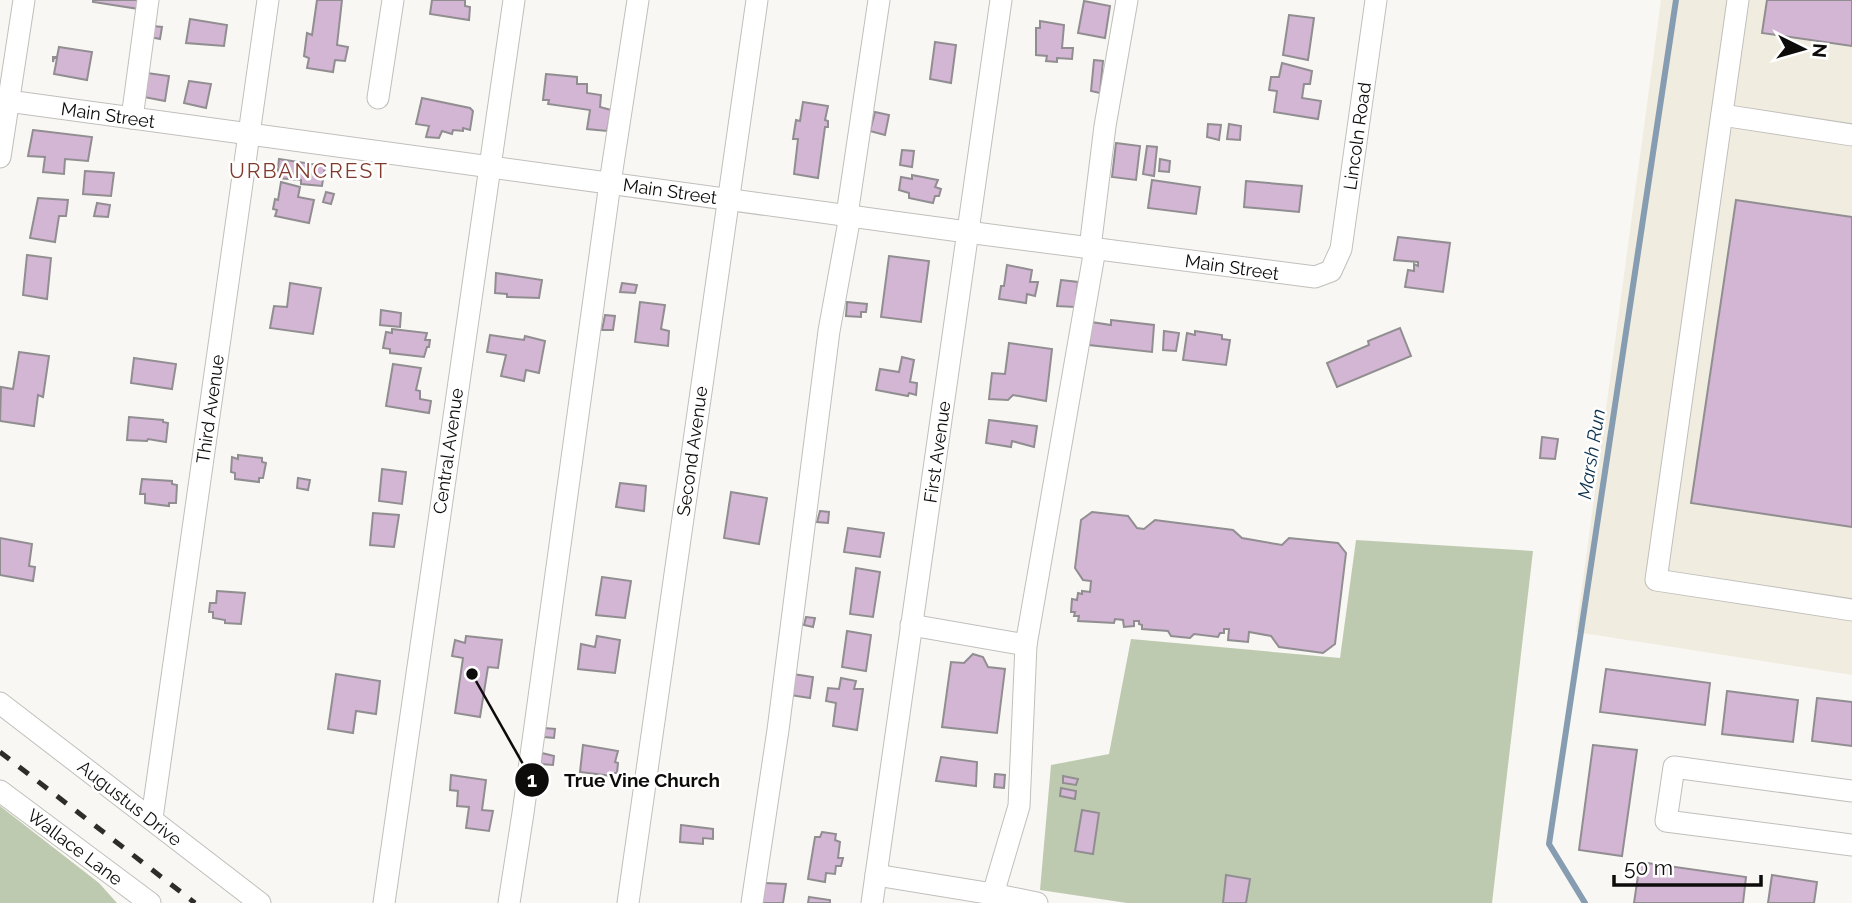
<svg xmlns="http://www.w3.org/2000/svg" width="1852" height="903" font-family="Raleway,sans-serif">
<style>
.built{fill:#f1ece0}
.green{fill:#becab0}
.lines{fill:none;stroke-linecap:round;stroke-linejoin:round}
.stream{stroke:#869cb0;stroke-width:6}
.building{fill:#d3b5d4;stroke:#918e91;stroke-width:2}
.minor-casing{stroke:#c0bfbb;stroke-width:23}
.minor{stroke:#fff;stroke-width:21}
.rail{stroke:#2e2d2b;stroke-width:5;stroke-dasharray:12 12;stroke-linecap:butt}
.labels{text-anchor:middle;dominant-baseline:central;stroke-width:5;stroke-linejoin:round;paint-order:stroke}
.street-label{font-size:18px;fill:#0d0c0b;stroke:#fff}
.water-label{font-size:19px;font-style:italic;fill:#0a304d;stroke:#fff}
.quarter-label{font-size:21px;letter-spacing:2px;fill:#813b2d;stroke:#fff}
.leader{fill:none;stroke:#0d0c0b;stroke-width:2.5}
.callout-dot{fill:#0d0c0b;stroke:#fff;stroke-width:2.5}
.mark-label{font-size:21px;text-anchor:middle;font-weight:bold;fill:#fff}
.callout-label{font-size:19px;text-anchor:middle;font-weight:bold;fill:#0d0c0b;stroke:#fff;stroke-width:5;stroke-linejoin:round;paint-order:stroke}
</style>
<rect width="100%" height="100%" fill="#f9f7f3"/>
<polygon class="built" points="1661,0 1852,0 1852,675 1576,632"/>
<g class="green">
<polygon points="1356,540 1533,551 1492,903 1127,903 1040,890 1051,765 1109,754 1131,639 1340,658"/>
<polygon points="0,806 99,883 117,903 0,903"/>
</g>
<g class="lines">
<polyline class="stream" points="1585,903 1549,844 1676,0"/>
</g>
<g class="building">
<polygon points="93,0 141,0 139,9 93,2"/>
<polygon points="317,0 342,0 337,45 348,47 345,61 335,60 333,72 307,68 309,58 304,56 307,33 312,35"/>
<polygon points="432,0 465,0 465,6 470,7 469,20 430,14"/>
<polygon points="1767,0 1852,0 1852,46 1762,33"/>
<polygon points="1084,1 1110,6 1105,38 1078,33"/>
<polygon points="1289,15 1314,18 1308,60 1283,55"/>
<polygon points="190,19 227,25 224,46 186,43"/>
<polygon points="1040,21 1064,25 1062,48 1073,48 1072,59 1057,58 1057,62 1046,61 1047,56 1036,55 1036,28 1040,28"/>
<polygon points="153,26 162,27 160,39 150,37"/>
<polygon points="935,42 956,45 951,83 930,79"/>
<polygon points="59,47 92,52 87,80 54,74 57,58 54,58 53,62 53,57 57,57"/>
<polygon points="1094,60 1103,61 1100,93 1091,91"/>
<polygon points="1282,63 1312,71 1310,84 1304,84 1302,98 1321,101 1318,119 1274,112 1277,91 1269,90 1271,77 1279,77"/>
<polygon points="147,73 169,76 165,101 144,97"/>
<polygon points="546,74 577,77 577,84 587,84 587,93 601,95 600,107 611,110 607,131 587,129 590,110 548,104 549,100 543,100"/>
<polygon points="189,81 211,84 206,108 184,103"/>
<polygon points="422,98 470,108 473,111 470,130 463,128 463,131 453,130 452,134 442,131 439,138 426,137 429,126 416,124"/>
<polygon points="803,102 828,106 825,120 828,121 828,127 825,127 818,178 794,174 798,139 793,139 796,120 800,121"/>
<polygon points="875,112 889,115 885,135 870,131"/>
<polygon points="1208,124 1221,125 1219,140 1207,137"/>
<polygon points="1229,124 1241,126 1240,140 1227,139"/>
<polygon points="33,130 92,137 88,161 65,159 64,174 43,172 45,157 28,156"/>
<polygon points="1116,143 1140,146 1136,180 1112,177"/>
<polygon points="1147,146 1157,147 1154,176 1143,174"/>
<polygon points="902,150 914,151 912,167 900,165"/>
<polygon points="279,159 325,166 322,186 301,184 301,180 277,178"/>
<polygon points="1160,159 1170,161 1169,172 1159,171"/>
<polygon points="85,171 114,173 111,196 83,194"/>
<polygon points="912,175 938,180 935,187 941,189 939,196 935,196 933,203 909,198 909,193 899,190 901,177 912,179"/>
<polygon points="1152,180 1200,187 1196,214 1148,208"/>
<polygon points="1246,181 1302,186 1299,212 1244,207"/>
<polygon points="281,182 300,187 298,197 314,200 309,223 275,216 277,210 273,209 275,199 278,200"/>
<polygon points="326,192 334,194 331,204 323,202"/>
<polygon points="38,198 68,200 66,216 59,216 55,242 30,238"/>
<polygon points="1736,200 1852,217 1852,527 1691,503"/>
<polygon points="97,203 110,205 108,217 94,216"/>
<polygon points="1398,237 1450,243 1443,292 1405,287 1408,270 1414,271 1414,264 1418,266 1418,262 1394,260"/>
<polygon points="27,255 51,258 47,299 23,295"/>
<polygon points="889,256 929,261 921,322 881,317"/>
<polygon points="1007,265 1032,270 1030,282 1038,282 1035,296 1027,294 1026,303 999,299 1001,286 1004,286"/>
<polygon points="496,273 542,280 539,298 507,297 507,294 495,293"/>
<polygon points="1061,280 1078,282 1075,307 1057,306"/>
<polygon points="290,283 321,288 313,334 270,328 274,306 287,307"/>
<polygon points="622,283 637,285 635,293 620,292"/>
<polygon points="640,302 665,305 661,329 669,331 668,346 635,342"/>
<polygon points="847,302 867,304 866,312 861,312 861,317 846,316"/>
<polygon points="381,310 401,313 400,327 380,325"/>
<polygon points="605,315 615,316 613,330 602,330"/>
<polygon points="1111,320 1154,325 1152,352 1089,345 1091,322 1111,325"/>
<polygon points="1400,328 1411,356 1337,387 1327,363 1369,345 1368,341"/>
<polygon points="392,329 427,333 425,340 430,340 429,347 427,347 424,357 390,353 390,349 383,348 386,332 392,333"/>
<polygon points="1164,331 1179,333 1176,351 1163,350"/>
<polygon points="1195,331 1222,335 1222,339 1230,340 1226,365 1183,360 1187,333 1195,335"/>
<polygon points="490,335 524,340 525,336 545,341 539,373 526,370 524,381 501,376 506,355 487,352"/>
<polygon points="1009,343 1052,349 1046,401 1013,395 1008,400 989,399 992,373 1005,374"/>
<polygon points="19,352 49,356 43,397 38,395 34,426 0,421 1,387 13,389"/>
<polygon points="902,357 914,360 910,382 917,383 916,395 909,393 908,396 876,390 880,369 899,372"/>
<polygon points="134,358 176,364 172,389 131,383"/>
<polygon points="393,364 421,368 416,390 420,391 420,399 431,401 429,413 386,406"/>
<polygon points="129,417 163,420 163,422 168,423 166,442 148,439 147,441 127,440"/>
<polygon points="989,420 1037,426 1034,447 1012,441 1011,447 986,443"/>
<polygon points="1542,437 1558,439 1555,459 1540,458"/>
<polygon points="238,455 262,458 262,462 266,463 263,478 259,478 259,482 235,479 235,473 231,472 232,457 238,459"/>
<polygon points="382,469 406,472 402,504 379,501"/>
<polygon points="298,478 310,480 308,490 297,488"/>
<polygon points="142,479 172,481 172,484 177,485 176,503 169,503 169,506 145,503 145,494 140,494"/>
<polygon points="620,483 646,486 644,511 616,507"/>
<polygon points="731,492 767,498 759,544 724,538"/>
<polygon points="820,511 829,512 828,523 817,522"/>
<polygon points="1092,512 1128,516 1137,528 1144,529 1155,520 1233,530 1242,538 1282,545 1289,538 1338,543 1346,553 1335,644 1323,653 1279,647 1271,636 1249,632 1248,642 1228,640 1229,629 1224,629 1224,633 1220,633 1218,637 1194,634 1190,638 1171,636 1168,631 1142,629 1142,625 1139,624 1139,621 1134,621 1134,626 1124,627 1123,620 1115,619 1114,623 1078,621 1079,616 1074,616 1075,612 1071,612 1072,599 1077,600 1078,593 1082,594 1082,591 1090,592 1091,581 1083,580 1075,568 1081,520"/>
<polygon points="373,513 399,515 394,547 370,545"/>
<polygon points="848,528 884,533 880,557 844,552"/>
<polygon points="0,538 32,544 29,566 35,567 33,581 0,575"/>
<polygon points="856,568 880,572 873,617 850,614"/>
<polygon points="602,577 631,581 625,618 596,615"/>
<polygon points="217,591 245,593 241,624 225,623 225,620 213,618 213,612 209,612 210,603 216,603"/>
<polygon points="806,617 815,618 813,627 804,625"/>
<polygon points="847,631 871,635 866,671 842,667"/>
<polygon points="466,636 502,640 498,668 488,667 480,717 455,713 463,658 452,656 455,640 465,643"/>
<polygon points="597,636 620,640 615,673 578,669 581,644 595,647"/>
<polygon points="973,654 983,657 988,667 1005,669 997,733 942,727 951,662 964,663"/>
<polygon points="1606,669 1710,683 1705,725 1600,712"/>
<polygon points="336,674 380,681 376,714 356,711 353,733 328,729"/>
<polygon points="793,674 813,677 810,698 790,695"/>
<polygon points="841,678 856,681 854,689 863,689 857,730 833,726 836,703 826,701 828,688 839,689"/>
<polygon points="1727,691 1798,700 1793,742 1722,734"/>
<polygon points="1817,698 1852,702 1852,746 1812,741"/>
<polygon points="544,728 555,729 554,738 544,737"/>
<polygon points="583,745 618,751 615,762 618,763 617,773 612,773 612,776 580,772"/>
<polygon points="1593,745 1637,750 1622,856 1579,850"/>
<polygon points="542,753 554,756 553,765 540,764"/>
<polygon points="941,757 977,762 976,786 936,781"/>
<polygon points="995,774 1005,775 1004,788 994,787"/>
<polygon points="451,775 486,780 482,810 493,811 489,831 466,828 469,807 457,806 458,791 450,790"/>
<polygon points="1063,776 1078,779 1076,785 1063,783"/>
<polygon points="1061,788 1076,791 1075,799 1060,796"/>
<polygon points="1082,810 1099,813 1093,854 1075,851"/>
<polygon points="681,825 713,829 713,839 703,838 703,844 680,842"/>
<polygon points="822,832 836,834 835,840 840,842 838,858 843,858 841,866 836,866 835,874 826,873 825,882 808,879 815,837 820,837"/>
<polygon points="1640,862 1746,877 1743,903 1634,903"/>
<polygon points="1226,875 1250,879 1246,903 1223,903"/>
<polygon points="1772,875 1817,882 1814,903 1768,903"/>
<polygon points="765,883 786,884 783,903 762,903"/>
<polygon points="809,897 830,900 830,903 808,903"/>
</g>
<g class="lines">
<g class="minor-casing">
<g id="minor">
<polyline points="1738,0 1656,580 1852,610"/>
<polyline points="378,98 393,0"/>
<polyline points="8,101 967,232 1315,277 1331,271 1341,249 1376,0"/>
<polyline points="1722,115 1852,135"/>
<polyline points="132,118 148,0"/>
<polyline points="0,157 24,0"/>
<polyline points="847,215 879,0"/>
<polyline points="1090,248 1105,126 1127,0"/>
<polyline points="911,625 1026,645 1095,249"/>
<polyline points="0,703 260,903"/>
<polyline points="0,791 150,903"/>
<polyline points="1852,791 1674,767 1666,821 1852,845"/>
<polyline points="152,818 268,0"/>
<polyline points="876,875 993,894 1019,806 1026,645"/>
<polyline points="993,894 1037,903"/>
<polyline points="384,903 514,0"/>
<polyline points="509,903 523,813 610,183 638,0"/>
<polyline points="628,903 757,0"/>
<polyline points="752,903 778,730 829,331 850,216"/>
<polyline points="872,903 1001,0"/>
</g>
</g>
<use href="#minor" class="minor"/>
<polyline class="rail" points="0,752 195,903"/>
</g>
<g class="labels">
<g class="street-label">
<text transform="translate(108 115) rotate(8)">Main Street</text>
<text transform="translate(1357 136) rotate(-82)">Lincoln Road</text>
<text transform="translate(670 191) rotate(8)">Main Street</text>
<text transform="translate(1232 267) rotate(8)">Main Street</text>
<text transform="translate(210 409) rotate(-82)">Third Avenue</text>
<text transform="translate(448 451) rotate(-82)">Central Avenue</text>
<text transform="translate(692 451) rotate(-82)">Second Avenue</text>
<text transform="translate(937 452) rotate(-82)">First Avenue</text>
<text transform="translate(130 803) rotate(38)">Augustus Drive</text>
<text transform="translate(75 847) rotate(37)">Wallace Lane</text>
</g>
<g class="water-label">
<text transform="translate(1591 454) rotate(-81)">Marsh Run</text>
</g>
<g class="quarter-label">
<text x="309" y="170">URBANCREST</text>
</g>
</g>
<path class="leader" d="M472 674L532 780"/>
<g class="callout-dot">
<circle cx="472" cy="674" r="7"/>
<circle cx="532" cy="780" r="18"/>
</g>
<g class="mark-label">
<text x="532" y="787">1</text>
</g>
<g class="callout-label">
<text x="642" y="787">True Vine Church</text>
</g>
<g transform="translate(1803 49) rotate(95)" stroke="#ffffff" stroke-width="5" paint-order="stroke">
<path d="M0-5L12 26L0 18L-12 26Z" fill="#0d0c0b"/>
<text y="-10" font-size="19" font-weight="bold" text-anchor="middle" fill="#0d0c0b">N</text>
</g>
<path d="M1614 875v10h147v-10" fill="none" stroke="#0d0c0b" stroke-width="3.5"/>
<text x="1624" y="875" font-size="21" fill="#0d0c0b" stroke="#ffffff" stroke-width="5" paint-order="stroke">50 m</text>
</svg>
